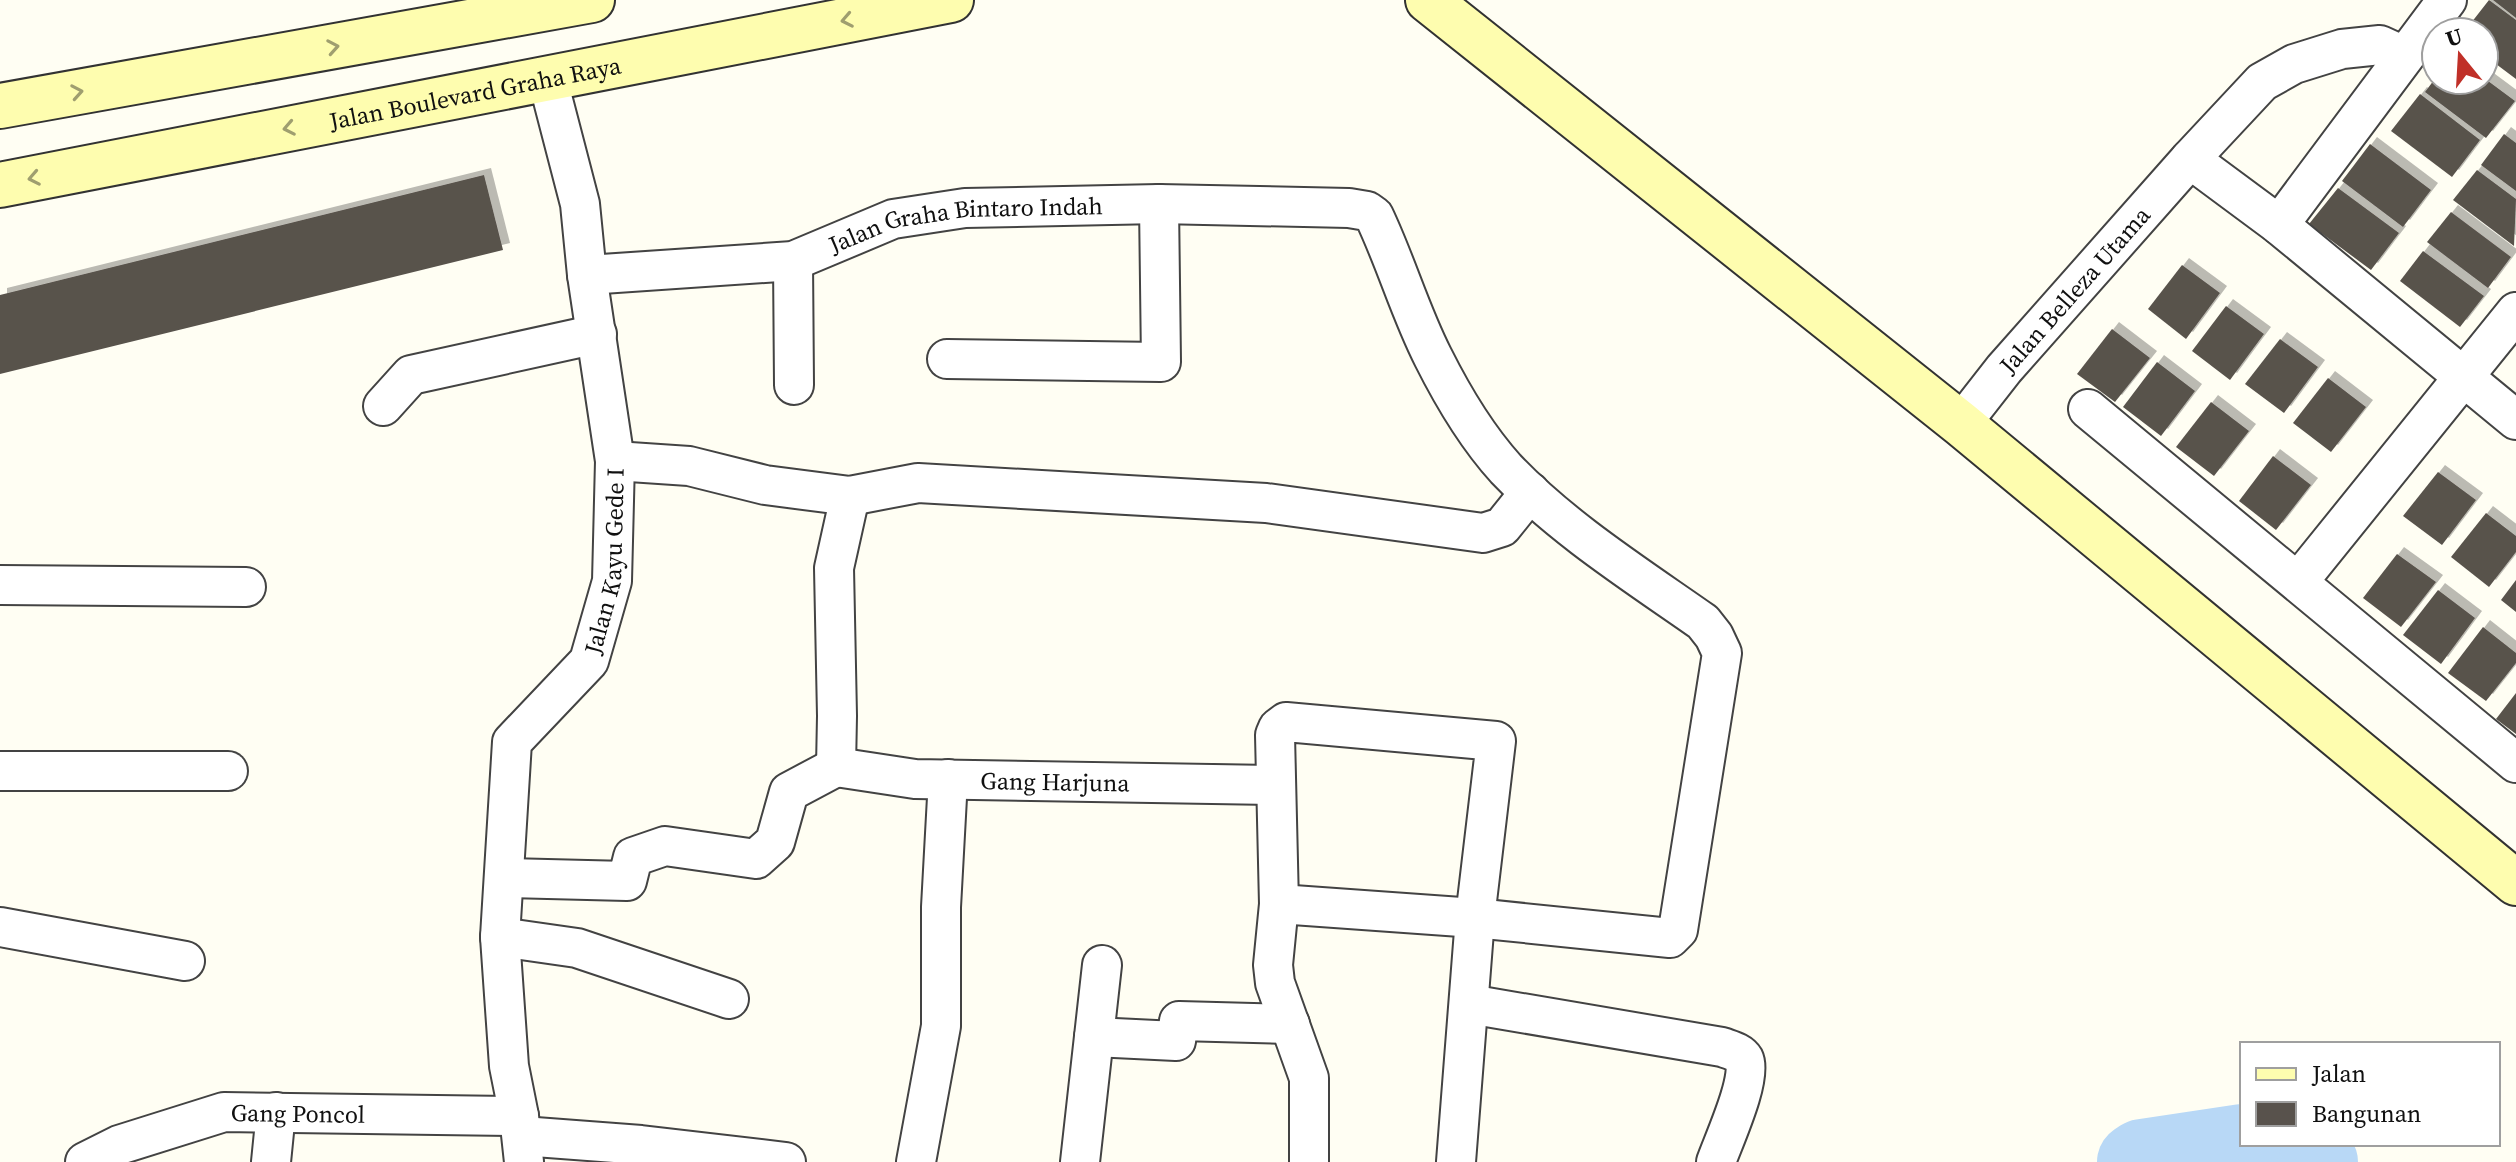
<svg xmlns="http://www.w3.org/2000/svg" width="2516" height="1162" font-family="'Source Serif 4',serif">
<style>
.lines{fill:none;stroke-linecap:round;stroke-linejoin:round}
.river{stroke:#b8d8f6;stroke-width:78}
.building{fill:#58524c;filter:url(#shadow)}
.street-casing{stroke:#434343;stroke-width:42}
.secondary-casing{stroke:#323232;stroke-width:48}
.street{stroke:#fff;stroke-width:38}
.secondary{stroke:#fefdaf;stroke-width:44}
.oneway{stroke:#9f9e6f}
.labels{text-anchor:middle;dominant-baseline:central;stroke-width:8;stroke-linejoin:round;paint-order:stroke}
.street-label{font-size:24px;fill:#101010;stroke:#fff}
</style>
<defs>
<filter id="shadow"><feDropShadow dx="7" dy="-7" stdDeviation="0" flood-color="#0004"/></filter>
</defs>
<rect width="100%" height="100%" fill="#fffef3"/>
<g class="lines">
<g class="river">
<polyline points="2284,1144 2319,1162"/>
<polyline points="2136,1162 2142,1158 2242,1143"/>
</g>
</g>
<g class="building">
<polygon points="2489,0 2516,20 2516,79 2484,55 2484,32 2464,32"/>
<polygon points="2493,0 2516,0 2516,18"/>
<polygon points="2484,78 2515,101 2486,138 2425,92 2434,80 2484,80"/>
<polygon points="2420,94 2480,140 2452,177 2391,131"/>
<polygon points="2504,134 2516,143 2516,191 2481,165"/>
<polygon points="2370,144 2431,190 2403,227 2342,181"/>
<polygon points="2477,170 2516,199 2514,246 2453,200"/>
<polygon points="484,175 503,250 0,374 0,295"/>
<polygon points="2338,188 2399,233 2371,270 2309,224"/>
<polygon points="2451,212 2511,257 2488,288 2427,242"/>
<polygon points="2423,251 2484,296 2460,327 2400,281"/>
<polygon points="2182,265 2220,293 2186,339 2148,309"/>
<polygon points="2226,306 2264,334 2230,380 2192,351"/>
<polygon points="2112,329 2150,358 2115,402 2077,374"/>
<polygon points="2280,339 2318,367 2284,413 2245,384"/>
<polygon points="2157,362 2195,391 2161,436 2123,407"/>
<polygon points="2328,378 2366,407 2331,452 2293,423"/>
<polygon points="2211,402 2249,431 2214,476 2176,447"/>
<polygon points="2273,456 2311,485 2276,530 2239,501"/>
<polygon points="2438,472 2476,500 2442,545 2403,516"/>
<polygon points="2486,513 2516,536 2516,552 2489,587 2451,557"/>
<polygon points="2397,554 2436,582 2401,627 2363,598"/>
<polygon points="2516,580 2516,612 2501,600"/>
<polygon points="2438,590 2475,618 2441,664 2403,635"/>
<polygon points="2483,627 2516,653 2516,663 2486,701 2448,673"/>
<polygon points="2516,693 2516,734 2496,719"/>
</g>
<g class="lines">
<g class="street-casing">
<g id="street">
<polyline points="2190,159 2279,225 2516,420"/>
<polyline points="2279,225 2447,0"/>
<polyline points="793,261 794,385"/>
<path id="s1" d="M587,275l206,-14 100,-42 72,-11 194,-4 190,4 18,3 7,5c22,46 36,96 59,141 19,38 44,80 73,112 56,59 130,106 197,153l11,14 8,17 -44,277 -8,8 -195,-20 -196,-14"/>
<polyline points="947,359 1161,362 1159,204"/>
<polyline points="383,406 411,375 597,334"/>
<polyline points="2088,409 2516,763"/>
<path id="s2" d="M1961,424l43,-55 186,-210 72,-77 32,-18 48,-15 38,-4 24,11"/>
<polyline points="615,461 689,466 765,485 850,496 918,483 1266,503 1483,533 1502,527 1530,492"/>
<polyline points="2298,582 2516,312"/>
<polyline points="0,585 246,587"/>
<path id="s3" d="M836,767l79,12 361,6"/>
<polyline points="836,767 837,716 834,568 850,496"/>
<polyline points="0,771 228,771"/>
<polyline points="504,878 627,881 633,857 665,846 756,859 775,842 789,792 836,767"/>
<polyline points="0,927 185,961"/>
<polyline points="500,937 577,948 729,999"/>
<path d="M1469,1004l253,43c8,3 18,5 22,12 9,18 -21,83 -28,103"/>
<polyline points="1094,1037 1176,1041 1179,1021 1290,1024"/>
<polyline points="522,1136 641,1145 786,1162"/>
<path id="s4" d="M85,1162l34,-17 105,-33 295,4"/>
<polyline points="271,1162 276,1112"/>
<path id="s5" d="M524,1162l-5,-46 -10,-50 -9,-129 12,-195 77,-81 23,-80 3,-120 -28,-186 -7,-71 -33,-127"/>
<polyline points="916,1162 941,1026 941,907 948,779"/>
<polyline points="1080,1162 1102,965"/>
<polyline points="1309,1162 1309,1078 1275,983 1273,965 1279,904 1275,735 1278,728 1286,722 1496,741 1475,918 1456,1162"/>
</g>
</g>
<g class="secondary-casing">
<g id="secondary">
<polyline points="1428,0 1961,424 2516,883"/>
<polyline points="0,106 592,0"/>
<path id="s6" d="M0,185l951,-185"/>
</g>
</g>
<use href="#street" class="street"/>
<use href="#secondary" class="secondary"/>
</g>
<defs><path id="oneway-chevron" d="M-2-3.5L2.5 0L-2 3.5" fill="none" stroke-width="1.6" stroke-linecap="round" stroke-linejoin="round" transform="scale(2)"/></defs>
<g class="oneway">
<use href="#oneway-chevron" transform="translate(847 20) rotate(169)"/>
<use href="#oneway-chevron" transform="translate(333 47) rotate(-10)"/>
<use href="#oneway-chevron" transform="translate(77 92) rotate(-10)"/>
<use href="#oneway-chevron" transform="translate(289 128) rotate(169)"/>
<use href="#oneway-chevron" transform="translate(34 178) rotate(169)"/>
</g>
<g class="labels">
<g class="street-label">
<text stroke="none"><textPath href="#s6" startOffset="484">Jalan Boulevard Graha Raya</textPath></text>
<text stroke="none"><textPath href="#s1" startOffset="386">Jalan Graha Bintaro Indah</textPath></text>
<text stroke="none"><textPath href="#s2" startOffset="176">Jalan Belleza Utama</textPath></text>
<text stroke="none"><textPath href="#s5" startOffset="636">Jalan Kayu Gede I</textPath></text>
<text stroke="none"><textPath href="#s3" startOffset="220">Gang Harjuna</textPath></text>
<text stroke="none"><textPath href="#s4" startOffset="222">Gang Poncol</textPath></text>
</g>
</g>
<rect x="2240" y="1042" width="260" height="104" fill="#ffffff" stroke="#9f9f9f" stroke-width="2"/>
<rect x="2256" y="1068" width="40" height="12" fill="#fefdaf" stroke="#9f9f9f" stroke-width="2"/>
<text x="2312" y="1082" font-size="24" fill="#101010">Jalan</text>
<rect x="2256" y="1102" width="40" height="24" fill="#58524c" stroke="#9f9f9f" stroke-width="2"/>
<text x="2312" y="1122" font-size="24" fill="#101010">Bangunan</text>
<g transform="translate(2460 56) rotate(342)"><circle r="38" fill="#ffffff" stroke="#9f9f9f" stroke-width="2"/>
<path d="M0-6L14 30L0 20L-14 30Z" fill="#c03028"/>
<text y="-12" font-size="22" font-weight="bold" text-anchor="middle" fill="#101010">U</text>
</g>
</svg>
